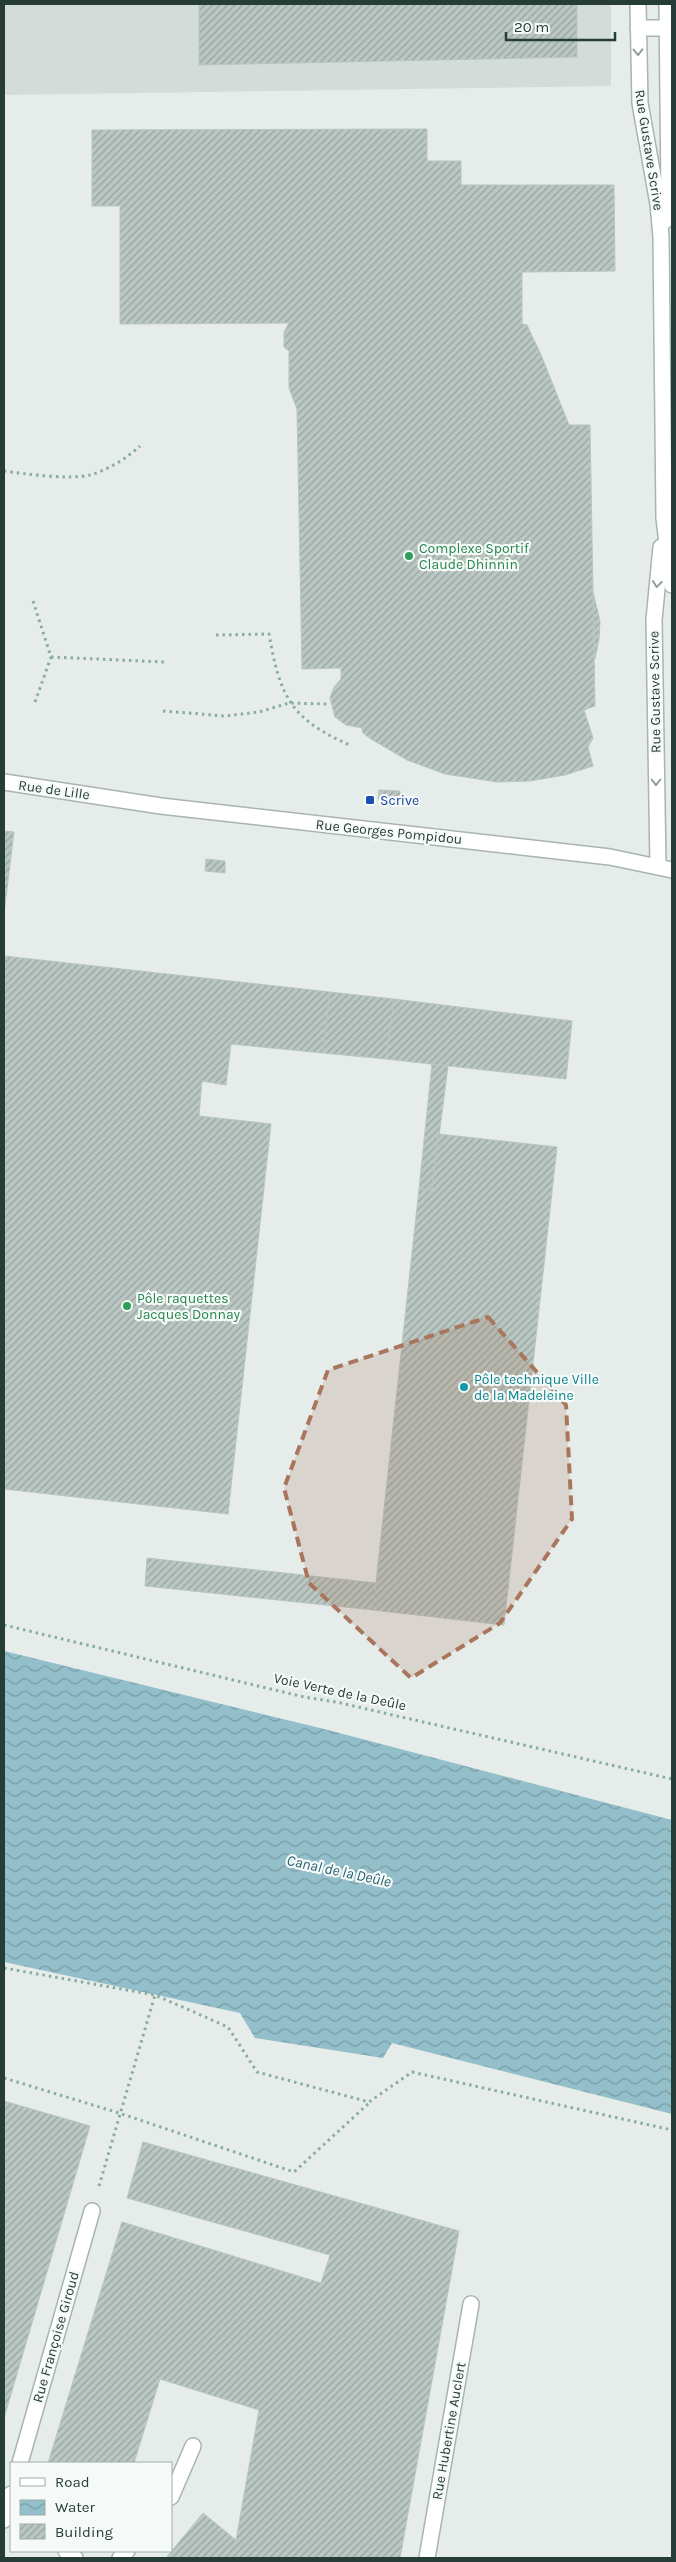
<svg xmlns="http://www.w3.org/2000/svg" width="676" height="2562" font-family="Karla,sans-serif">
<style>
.built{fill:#d3dcd8}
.water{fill:url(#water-waves)}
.building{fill:url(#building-hatch);stroke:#b8c5c0}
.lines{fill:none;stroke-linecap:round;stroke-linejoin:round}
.minor-casing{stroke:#a8b4b0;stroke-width:18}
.path{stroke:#89aca2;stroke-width:3;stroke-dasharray:2.5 4;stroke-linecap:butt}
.minor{stroke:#fff;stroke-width:15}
.oneway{stroke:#929e9b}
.marked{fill:#a9765d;fill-opacity:0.2;stroke:#a9765d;stroke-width:4;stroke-dasharray:10 6;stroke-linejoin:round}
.leisure-dot{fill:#2e9e5b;stroke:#f5f9f7;stroke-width:2}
.transit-dot{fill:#1a4fb4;stroke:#f5f9f7;stroke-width:2}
.culture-dot{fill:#0f9aa8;stroke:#f5f9f7;stroke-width:2}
.labels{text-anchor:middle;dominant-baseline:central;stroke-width:4.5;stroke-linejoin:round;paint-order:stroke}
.street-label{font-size:14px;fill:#263c37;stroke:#f5f9f7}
.leisure-label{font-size:14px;fill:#27864d;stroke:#f5f9f7;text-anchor:start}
.transit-label{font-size:14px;fill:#164399;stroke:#f5f9f7;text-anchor:start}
.culture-label{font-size:14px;fill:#0d838f;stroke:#f5f9f7;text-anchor:start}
.water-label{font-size:15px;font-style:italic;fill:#276171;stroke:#f5f9f7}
</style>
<defs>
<pattern id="water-waves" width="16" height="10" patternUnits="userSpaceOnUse" patternTransform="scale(1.25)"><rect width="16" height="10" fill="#93bfca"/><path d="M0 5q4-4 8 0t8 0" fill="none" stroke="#789ca5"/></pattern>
<pattern id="building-hatch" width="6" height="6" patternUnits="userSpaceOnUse" patternTransform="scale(1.25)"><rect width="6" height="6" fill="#bac7c2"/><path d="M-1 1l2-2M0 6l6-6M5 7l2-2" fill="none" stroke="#97a39e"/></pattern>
</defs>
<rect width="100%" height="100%" fill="#e5ece9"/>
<polygon class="built" points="4,4 611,4 611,86 4,95"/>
<polygon class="water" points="4,1651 324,1729 672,1820 672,2114 392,2043 383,2058 255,2038 240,2013 4,1962"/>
<g class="building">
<polygon points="199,4 577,4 577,57 199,65"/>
<polygon points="427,129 427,161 461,161 461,185 614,185 615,271 522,272 522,324 527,325 542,357 569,425 590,425 595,706 584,710 593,738 588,747 593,766 565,775 530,781 497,782 445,774 407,760 371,739 363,733 362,728 346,725 335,717 330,698 334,687 341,679 341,668 302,669 297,409 289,388 289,351 284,347 284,332 289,323 120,324 120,206 92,206 92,130"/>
<polygon points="593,592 600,621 599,639 595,659"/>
<polygon points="379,790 400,791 400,800 378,799"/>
<polygon points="4,831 14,832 4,913"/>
<polygon points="206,859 225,861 225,873 205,871"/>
<polygon points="4,956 330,992 323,1053 231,1044 226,1085 202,1081 199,1116 271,1124 228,1514 4,1489"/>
<polygon points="330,992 394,999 386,1059 323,1053"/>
<polygon points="394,999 572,1021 566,1079 386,1059"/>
<polygon points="432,1064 448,1066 432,1190 419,1189"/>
<polygon points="438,1134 557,1147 504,1625 373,1610 419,1189 432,1190"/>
<polygon points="147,1558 376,1583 373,1610 145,1586"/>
<polygon points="4,2101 90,2126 4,2418"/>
<polygon points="143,2142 459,2231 400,2558 166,2558 203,2513 236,2540 259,2410 160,2379 134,2463 48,2463 122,2222 321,2283 330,2255 127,2198"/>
</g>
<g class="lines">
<g class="minor-casing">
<g id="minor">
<polyline points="638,4 640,103 658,204 661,237 664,518 672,585"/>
<polyline points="638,28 672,28"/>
<polyline points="665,221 669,197 667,4"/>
<polyline points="4,782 161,806 610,857 672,870"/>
<polyline points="658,866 654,620 661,547"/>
<polyline points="20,2463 92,2211"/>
<polyline points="171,2497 193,2446"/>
<polyline points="4,2520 11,2494"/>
<polyline points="66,2551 75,2558"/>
<polyline points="120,2558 127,2551"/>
<polyline points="427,2558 471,2304"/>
</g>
</g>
<g class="path">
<path d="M4,471c21,3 65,9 86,4 18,-5 37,-17 50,-29"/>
<polyline points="33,601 51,657 34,705"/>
<path d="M216,635l53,-1c11,63 22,86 83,112"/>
<polyline points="51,657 164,662"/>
<polyline points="163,711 225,716 259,712 289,703 327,704"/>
<polyline points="4,1625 304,1697 336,1702 672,1779"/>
<polyline points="4,1968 155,1995 228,2027 257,2072 369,2102 412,2072 672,2130"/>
<polyline points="4,2078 119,2113 294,2172 369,2103"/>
<polyline points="99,2186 155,1995"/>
</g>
<use href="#minor" class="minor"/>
</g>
<defs><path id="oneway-chevron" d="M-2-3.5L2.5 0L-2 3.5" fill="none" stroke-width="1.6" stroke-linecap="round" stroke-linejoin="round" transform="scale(1.25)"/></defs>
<g class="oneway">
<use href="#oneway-chevron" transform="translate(638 52) rotate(89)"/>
<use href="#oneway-chevron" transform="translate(657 584) rotate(97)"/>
<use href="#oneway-chevron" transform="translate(656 782) rotate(90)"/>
</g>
<path class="marked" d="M488,1317l78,88 6,114 -72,104 -89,55 -102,-95 -25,-95 44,-118z"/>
<g class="leisure-dot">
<circle cx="409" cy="556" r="5"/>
<circle cx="127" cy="1306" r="5"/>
</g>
<rect class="transit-dot" x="365" y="795" width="10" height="10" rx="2.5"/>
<circle class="culture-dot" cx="464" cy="1387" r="5"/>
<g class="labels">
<g class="street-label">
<text transform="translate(649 150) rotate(81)">Rue Gustave Scrive</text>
<text transform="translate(655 692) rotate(-91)">Rue Gustave Scrive</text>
<text transform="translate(54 790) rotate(8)">Rue de Lille</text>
<text transform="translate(389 832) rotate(6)">Rue Georges Pompidou</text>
<text transform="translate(340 1692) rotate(12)">Voie Verte de la Deûle</text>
<text transform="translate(56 2337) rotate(-74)">Rue Françoise Giroud</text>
<text transform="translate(449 2431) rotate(-80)">Rue Hubertine Auclert</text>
</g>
<g class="leisure-label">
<text x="419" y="548">Complexe Sportif<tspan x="419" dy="16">Claude Dhinnin</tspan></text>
<text x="137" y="1298">Pôle raquettes<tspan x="137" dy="16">Jacques Donnay</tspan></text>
</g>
<g class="transit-label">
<text x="380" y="800">Scrive</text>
</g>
<g class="culture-label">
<text x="474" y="1379">Pôle technique Ville<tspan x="474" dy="16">de la Madeleine</tspan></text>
</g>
<g class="water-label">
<text transform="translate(339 1871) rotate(12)">Canal de la Deûle</text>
</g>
</g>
<rect width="676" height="2562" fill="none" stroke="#263c37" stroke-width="10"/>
<rect x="10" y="2462" width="162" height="90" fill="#f5f9f7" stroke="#a2adaa"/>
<rect x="20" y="2478" width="25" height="8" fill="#ffffff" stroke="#a2adaa"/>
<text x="55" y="2487" font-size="15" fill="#263c37">Road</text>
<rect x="20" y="2500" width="25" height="15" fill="url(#water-waves)" stroke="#a2adaa"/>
<text x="55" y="2512" font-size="15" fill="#263c37">Water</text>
<rect x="20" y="2524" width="25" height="15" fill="url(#building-hatch)" stroke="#a2adaa"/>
<text x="55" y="2537" font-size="15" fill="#263c37">Building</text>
<path d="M506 32v8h109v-8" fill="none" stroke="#263c37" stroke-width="2.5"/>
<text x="514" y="32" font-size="15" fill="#263c37" stroke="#f5f9f7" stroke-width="4" paint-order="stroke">20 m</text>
</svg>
